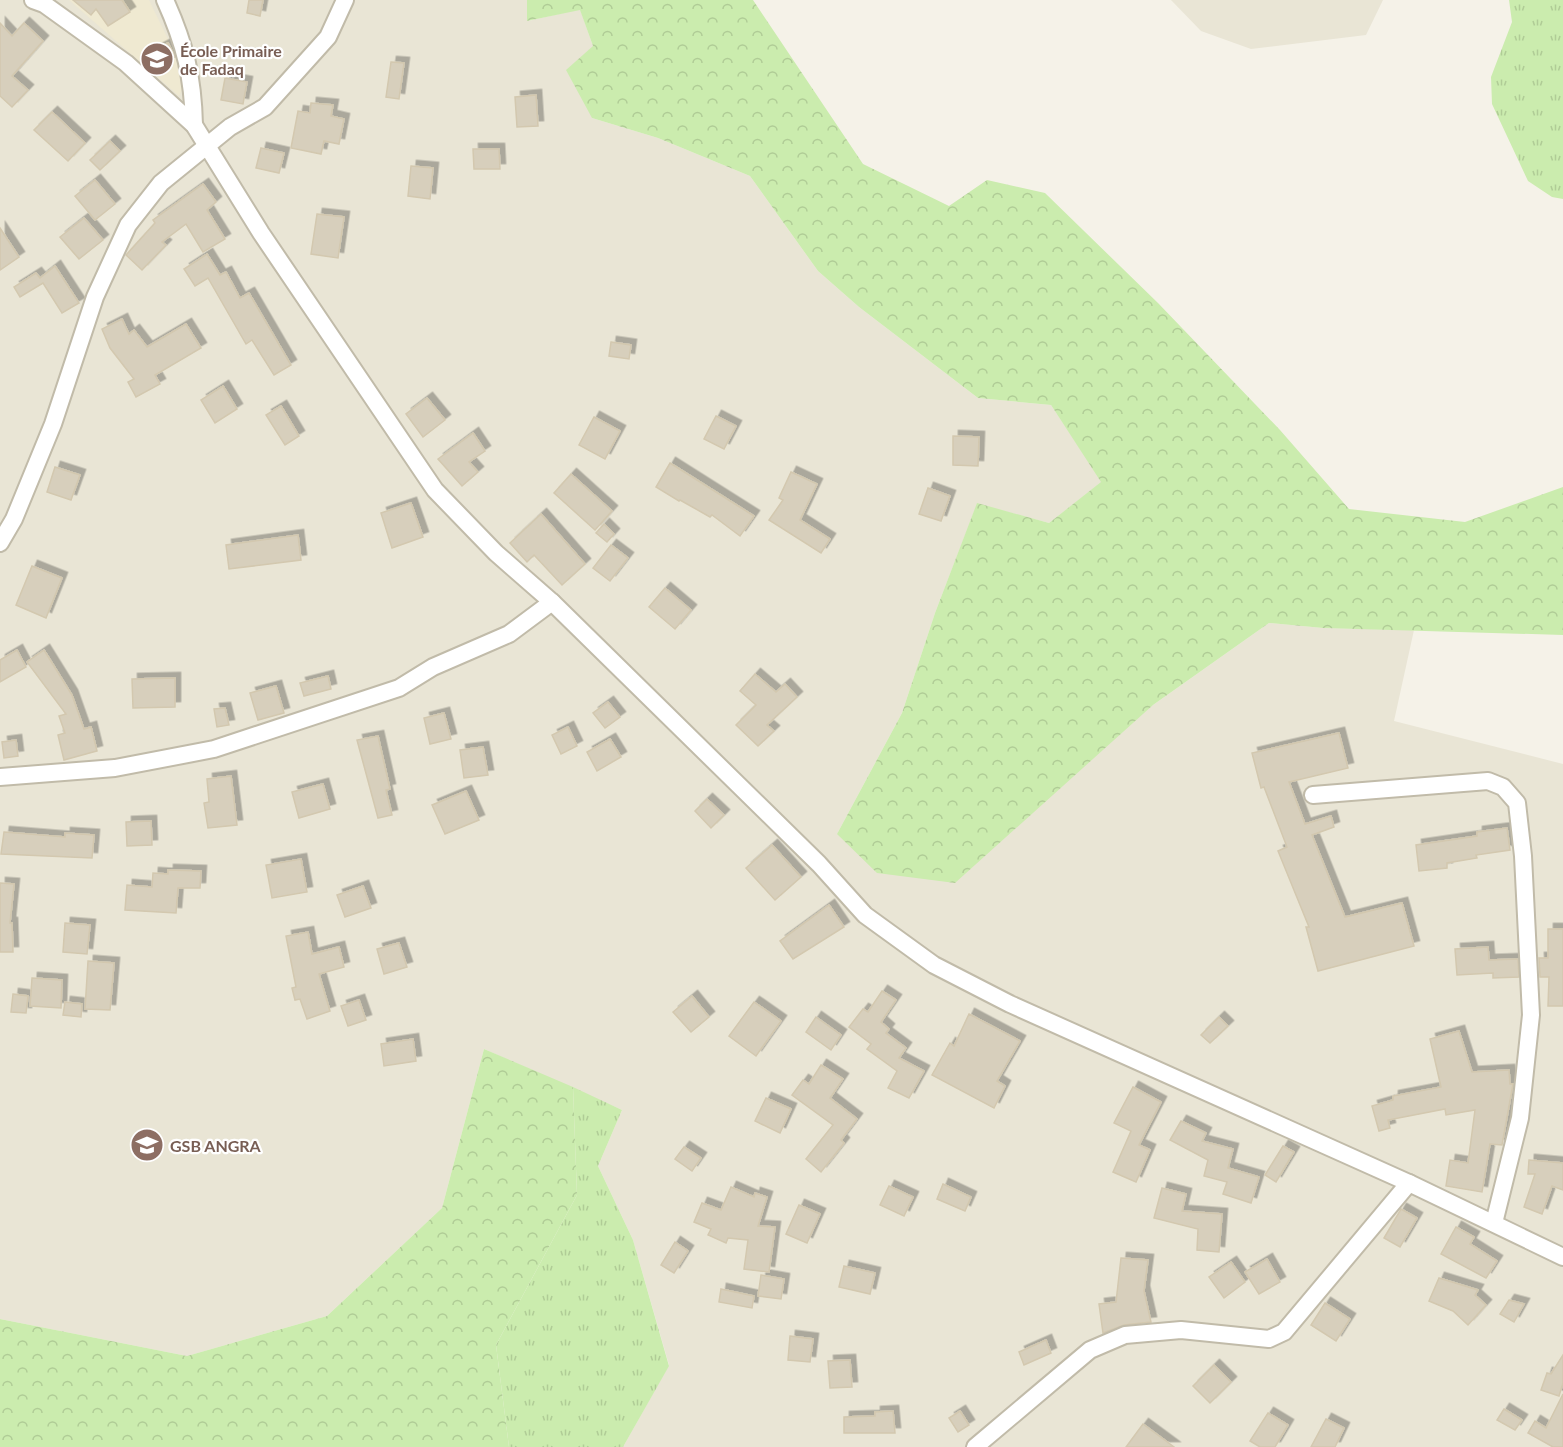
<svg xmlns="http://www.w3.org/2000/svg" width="1563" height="1447" font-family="Lato,sans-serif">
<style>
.residential{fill:#e9e5d5}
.education{fill:#efe9d1}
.grass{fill:url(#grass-tufts)}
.forest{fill:url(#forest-crowns)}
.building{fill:#d7cfbc;stroke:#d3c8af;stroke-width:1.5;filter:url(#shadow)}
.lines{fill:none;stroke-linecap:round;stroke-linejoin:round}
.minor-casing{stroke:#c1bba9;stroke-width:20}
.minor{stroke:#fff;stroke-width:16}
.labels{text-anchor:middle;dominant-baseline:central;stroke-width:4.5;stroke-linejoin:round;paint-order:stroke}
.education-label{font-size:16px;font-weight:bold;fill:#785e54;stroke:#fff;text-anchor:start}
</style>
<defs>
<pattern id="grass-tufts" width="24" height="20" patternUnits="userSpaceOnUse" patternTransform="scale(1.5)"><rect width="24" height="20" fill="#cbecae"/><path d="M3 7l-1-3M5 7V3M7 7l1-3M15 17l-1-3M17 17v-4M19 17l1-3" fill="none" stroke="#b0cc96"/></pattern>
<pattern id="forest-crowns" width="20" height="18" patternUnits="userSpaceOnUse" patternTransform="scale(1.5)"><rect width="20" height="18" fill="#cbecae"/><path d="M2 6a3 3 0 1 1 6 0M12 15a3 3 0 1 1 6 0" fill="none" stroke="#b0cc96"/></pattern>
<filter id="shadow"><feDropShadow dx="5.5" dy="-5.5" stdDeviation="0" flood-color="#0004"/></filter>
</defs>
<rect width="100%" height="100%" fill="#f5f2e8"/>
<g class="residential">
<polygon points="0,0 527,0 528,21 580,9 593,46 592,118 658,138 750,176 818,271 859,307 978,398 1051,405 1102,482 1049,523 977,504 935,613 902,713 837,834 1153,705 1269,623 1323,628 1414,630 1394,721 1563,764 1563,1447 623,1447 669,1365 633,1240 598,1166 622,1110 484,1049 442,1208 327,1316 187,1356 0,1319"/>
<polygon points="1171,0 1383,0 1366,35 1251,49 1201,31"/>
</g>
<polygon class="education" points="69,0 149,0 187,78 179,96"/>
<g class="grass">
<polygon points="1509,0 1563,0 1563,199 1552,197 1528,181 1492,104 1491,77 1512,22"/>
<polygon points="573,1087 622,1110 598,1166 633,1240 669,1366 623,1447 509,1447 496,1345 577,1195"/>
</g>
<g class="forest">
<polygon points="527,0 753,0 863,164 949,206 987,180 1045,193 1158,303 1280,430 1349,509 1465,522 1563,487 1563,635 1323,628 1269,623 1153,705 955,883 877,873 837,834 902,713 935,613 977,503 1049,523 1101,482 1051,405 978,398 859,307 818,271 750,176 658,138 592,118 566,70 593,46 580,10 527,21"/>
<polygon points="484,1049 573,1087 577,1195 496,1345 509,1447 0,1447 0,1319 187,1356 327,1316 442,1208"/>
</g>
<g class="building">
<polygon points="73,0 122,0 130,12 108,26 96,9 91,15"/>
<polygon points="249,0 263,0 260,16 247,13"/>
<polygon points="0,23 12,36 24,23 43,41 12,76 28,90 12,107 0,96"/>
<polygon points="168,43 175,57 152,68 145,55"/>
<polygon points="391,62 404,63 399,99 386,97"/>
<polygon points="225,78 247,82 243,104 221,100"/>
<polygon points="536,95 538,126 517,127 515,97"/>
<polygon points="311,103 333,105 331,116 344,119 339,144 324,141 321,154 291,148 298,111 310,113"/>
<polygon points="52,112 85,143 68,161 34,130"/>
<polygon points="110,141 120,151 100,170 90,160"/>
<polygon points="261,148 284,153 279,173 256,168"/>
<polygon points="473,149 499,149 500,169 474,169"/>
<polygon points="411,166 433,168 430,199 408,196"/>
<polygon points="95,180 115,204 95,220 75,196"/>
<polygon points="203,184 216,202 207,210 225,239 203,252 186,224 162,242 166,245 142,270 126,255 155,223 153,220"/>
<polygon points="317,214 344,217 338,258 311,254"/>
<polygon points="84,218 103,240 79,259 60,237"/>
<polygon points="0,228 19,257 0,270"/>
<polygon points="207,254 220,275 226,272 240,298 249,293 291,365 274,375 252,340 246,344 208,278 195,286 184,269"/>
<polygon points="55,266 79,303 62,313 43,283 20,297 14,287 36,273 40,278"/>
<polygon points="122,319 129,334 134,330 147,347 186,324 201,348 155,375 160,384 136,397 128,382 134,379 110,348 102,329"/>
<polygon points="611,342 631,345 629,359 609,356"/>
<polygon points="223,386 237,409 215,423 201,400"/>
<polygon points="427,398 445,420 423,437 406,414"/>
<polygon points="281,406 299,436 285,445 266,415"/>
<polygon points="716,416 736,426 724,449 704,439"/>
<polygon points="594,417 620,431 605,459 579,445"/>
<polygon points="473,433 485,451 469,462 478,472 462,486 438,459"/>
<polygon points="953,436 979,437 978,466 953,465"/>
<polygon points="670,463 754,516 740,536 712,515 710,517 680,500 679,501 656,487"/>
<polygon points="55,467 80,475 71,500 47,492"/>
<polygon points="791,472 817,484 800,520 830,539 821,553 769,520 783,500 779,498"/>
<polygon points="571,474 612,511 595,530 554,493"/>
<polygon points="928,488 950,496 941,521 919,514"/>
<polygon points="411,503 423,537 392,548 381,513"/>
<polygon points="541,514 585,564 562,585 534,555 527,562 510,543"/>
<polygon points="604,524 614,534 607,542 596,533"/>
<polygon points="298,535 301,560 229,569 226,545"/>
<polygon points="611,545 628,558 610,581 593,568"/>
<polygon points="32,566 62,578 46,618 16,605"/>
<polygon points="665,588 691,610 675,629 649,607"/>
<polygon points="17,650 26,667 0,682 0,660"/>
<polygon points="44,650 72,695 84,729 91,727 97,751 64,760 58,735 65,733 59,716 66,714 27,662"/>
<polygon points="755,674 776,692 785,684 797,697 767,725 774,731 758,746 736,725 756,705 740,691"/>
<polygon points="328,676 331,689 304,696 300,683"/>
<polygon points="175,678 175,707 133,708 132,679"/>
<polygon points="276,686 284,713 258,720 250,693"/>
<polygon points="608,702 620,717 605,728 593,713"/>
<polygon points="225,708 229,725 217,727 214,709"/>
<polygon points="444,713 451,739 430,744 424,718"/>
<polygon points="568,727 577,746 561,754 552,735"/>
<polygon points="1339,733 1348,768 1289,782 1305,824 1331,816 1334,827 1312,835 1345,917 1402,903 1414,946 1318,971 1306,927 1309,927 1278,851 1287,847 1264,787 1261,788 1252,753"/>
<polygon points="378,736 390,789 386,790 392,815 378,818 357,740"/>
<polygon points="610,739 621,757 597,771 587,752"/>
<polygon points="16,740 18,756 4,758 2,742"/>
<polygon points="483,747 488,775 464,778 460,750"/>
<polygon points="231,776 237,825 208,828 204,803 209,802 207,779"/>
<polygon points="323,784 330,809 299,818 292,792"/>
<polygon points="466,791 479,820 445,834 432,805"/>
<polygon points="707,799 724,815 711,828 695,811"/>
<polygon points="151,821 152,845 127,846 126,822"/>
<polygon points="1507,828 1510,850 1476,855 1477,858 1447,863 1447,868 1419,871 1416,845 1477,836 1477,832"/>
<polygon points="4,832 65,837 65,833 94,835 92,858 1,854"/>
<polygon points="772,845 801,877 775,900 746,868"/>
<polygon points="301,859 307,892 272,898 266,865"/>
<polygon points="168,870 201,871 200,888 178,888 176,913 125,910 127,885 152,887 153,873 168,874"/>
<polygon points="0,883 14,884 10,923 12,923 13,952 0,952"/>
<polygon points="363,886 371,908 345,917 337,895"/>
<polygon points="829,905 844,927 793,959 780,941"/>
<polygon points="65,923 90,925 87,954 63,952"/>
<polygon points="1548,929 1563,929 1563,1006 1548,1006 1549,977 1540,977 1539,958 1548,958"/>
<polygon points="308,932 312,954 339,947 344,967 319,974 330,1011 307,1019 300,999 295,1000 292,988 296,987 286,936"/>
<polygon points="399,943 407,967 384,974 377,949"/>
<polygon points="1488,947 1489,960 1518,959 1519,977 1493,978 1493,973 1457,975 1455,949"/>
<polygon points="88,961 114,963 110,1010 85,1009"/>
<polygon points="32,978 62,980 61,1008 30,1006"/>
<polygon points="882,991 896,1000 881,1022 889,1029 886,1033 906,1048 899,1058 924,1071 909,1098 888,1088 897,1071 867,1049 871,1044 849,1027 863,1009 868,1012"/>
<polygon points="13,994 28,996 26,1013 11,1012"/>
<polygon points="692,996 709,1017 691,1032 673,1012"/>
<polygon points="359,1000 366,1020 348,1026 341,1006"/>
<polygon points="65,1002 82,1004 81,1017 63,1015"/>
<polygon points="754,1002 781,1021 756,1056 729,1036"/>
<polygon points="969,1014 1020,1041 997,1081 1005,1086 994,1108 932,1075 950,1043 954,1046"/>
<polygon points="816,1017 841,1035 831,1050 806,1032"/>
<polygon points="1219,1017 1228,1026 1210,1043 1201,1035"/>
<polygon points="1459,1031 1472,1072 1509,1070 1510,1084 1513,1084 1502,1145 1490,1144 1482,1192 1446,1186 1450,1160 1468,1163 1475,1110 1446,1115 1445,1109 1388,1120 1390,1128 1379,1131 1372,1106 1393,1100 1393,1096 1441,1087 1430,1039"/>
<polygon points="413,1039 416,1061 384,1066 381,1044"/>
<polygon points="821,1065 843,1079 830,1098 857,1119 841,1140 844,1143 821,1172 806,1159 833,1125 792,1095 803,1080 809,1084"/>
<polygon points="1133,1087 1161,1102 1139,1145 1150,1150 1136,1182 1113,1172 1131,1131 1114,1123"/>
<polygon points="766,1098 791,1109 780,1133 755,1121"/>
<polygon points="1181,1121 1206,1133 1202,1141 1233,1149 1228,1168 1259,1177 1251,1203 1223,1194 1227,1182 1204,1176 1208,1160 1170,1140"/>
<polygon points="1283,1146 1294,1152 1276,1182 1265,1175"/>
<polygon points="684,1147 701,1158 692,1171 675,1159"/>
<polygon points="1529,1160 1563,1163 1563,1190 1552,1186 1542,1214 1524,1207 1535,1174 1528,1174"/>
<polygon points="943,1184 971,1197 965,1211 937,1199"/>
<polygon points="889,1186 913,1197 904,1216 880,1205"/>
<polygon points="731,1187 754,1197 755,1193 767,1197 758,1226 775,1227 769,1272 744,1269 748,1240 728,1238 726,1243 708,1235 711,1229 694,1222 702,1203 721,1210"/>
<polygon points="1162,1188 1186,1194 1182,1211 1222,1214 1219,1252 1197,1250 1198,1229 1154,1218"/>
<polygon points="799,1205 820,1214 807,1243 786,1234"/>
<polygon points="1401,1209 1417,1218 1400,1247 1384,1238"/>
<polygon points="1456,1227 1474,1237 1470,1244 1497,1261 1486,1278 1441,1254"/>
<polygon points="675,1242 688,1251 674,1273 661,1265"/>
<polygon points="1121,1258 1148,1260 1144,1291 1151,1322 1124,1325 1103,1333 1099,1304 1116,1302"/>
<polygon points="1267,1259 1280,1282 1259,1294 1245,1272"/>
<polygon points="1231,1262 1245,1282 1224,1298 1209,1277"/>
<polygon points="844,1266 875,1273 870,1294 839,1287"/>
<polygon points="761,1275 784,1279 781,1299 758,1296"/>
<polygon points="1439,1278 1478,1290 1475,1295 1486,1305 1468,1325 1453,1311 1429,1301"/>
<polygon points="721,1289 754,1296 752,1308 719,1302"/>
<polygon points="1509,1300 1524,1304 1514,1322 1500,1314"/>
<polygon points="1325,1303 1350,1319 1336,1341 1311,1325"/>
<polygon points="790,1336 813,1339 810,1362 788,1360"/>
<polygon points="1046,1340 1051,1353 1024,1365 1019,1352"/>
<polygon points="1563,1355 1563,1383 1559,1396 1541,1390 1547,1373 1551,1374"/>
<polygon points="850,1360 852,1387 830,1388 828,1361"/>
<polygon points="1214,1365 1231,1382 1210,1403 1193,1386"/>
<polygon points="1563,1394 1563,1447 1553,1447 1528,1433 1535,1421 1546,1428"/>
<polygon points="1504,1409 1522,1420 1515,1430 1497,1420"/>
<polygon points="893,1411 895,1433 844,1433 844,1417 875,1416 875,1412"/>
<polygon points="960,1411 969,1425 958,1432 949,1418"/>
<polygon points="1268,1413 1288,1425 1275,1447 1260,1447 1250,1441"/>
<polygon points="1326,1419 1344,1428 1335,1447 1311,1447"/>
<polygon points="1143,1424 1174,1447 1126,1447"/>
</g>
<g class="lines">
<g class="minor-casing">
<g id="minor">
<polyline points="33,0 44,4 126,63 194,125 261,233 435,490 496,553 552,602 819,864 865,915 934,965 1010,1004 1409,1183 1563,1257"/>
<path d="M165,0c20,44 28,77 29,125"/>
<polyline points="0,543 14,519 53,424 95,297 128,225 161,183 230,127 265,107 328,37 345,0"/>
<polyline points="0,777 115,768 214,749 399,688 433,667 509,634 552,602"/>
<polyline points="1313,795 1488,781 1503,787 1517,803 1523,856 1531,1015 1520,1118 1494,1223"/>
<polyline points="975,1447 1090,1350 1125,1335 1181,1330 1269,1339 1284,1332 1409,1183"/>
</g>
</g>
<use href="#minor" class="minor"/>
</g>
<defs>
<g id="school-disc" transform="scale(1.725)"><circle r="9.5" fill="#8d6e63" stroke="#fff"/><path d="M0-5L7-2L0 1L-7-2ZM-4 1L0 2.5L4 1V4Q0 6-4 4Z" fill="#fff"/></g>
</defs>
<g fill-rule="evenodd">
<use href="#school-disc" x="157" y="59"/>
<use href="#school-disc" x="147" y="1145"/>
</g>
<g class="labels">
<g class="education-label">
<text x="180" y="50">École Primaire<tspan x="180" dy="18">de Fadaq</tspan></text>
<text x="170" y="1145">GSB ANGRA</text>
</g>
</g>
</svg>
